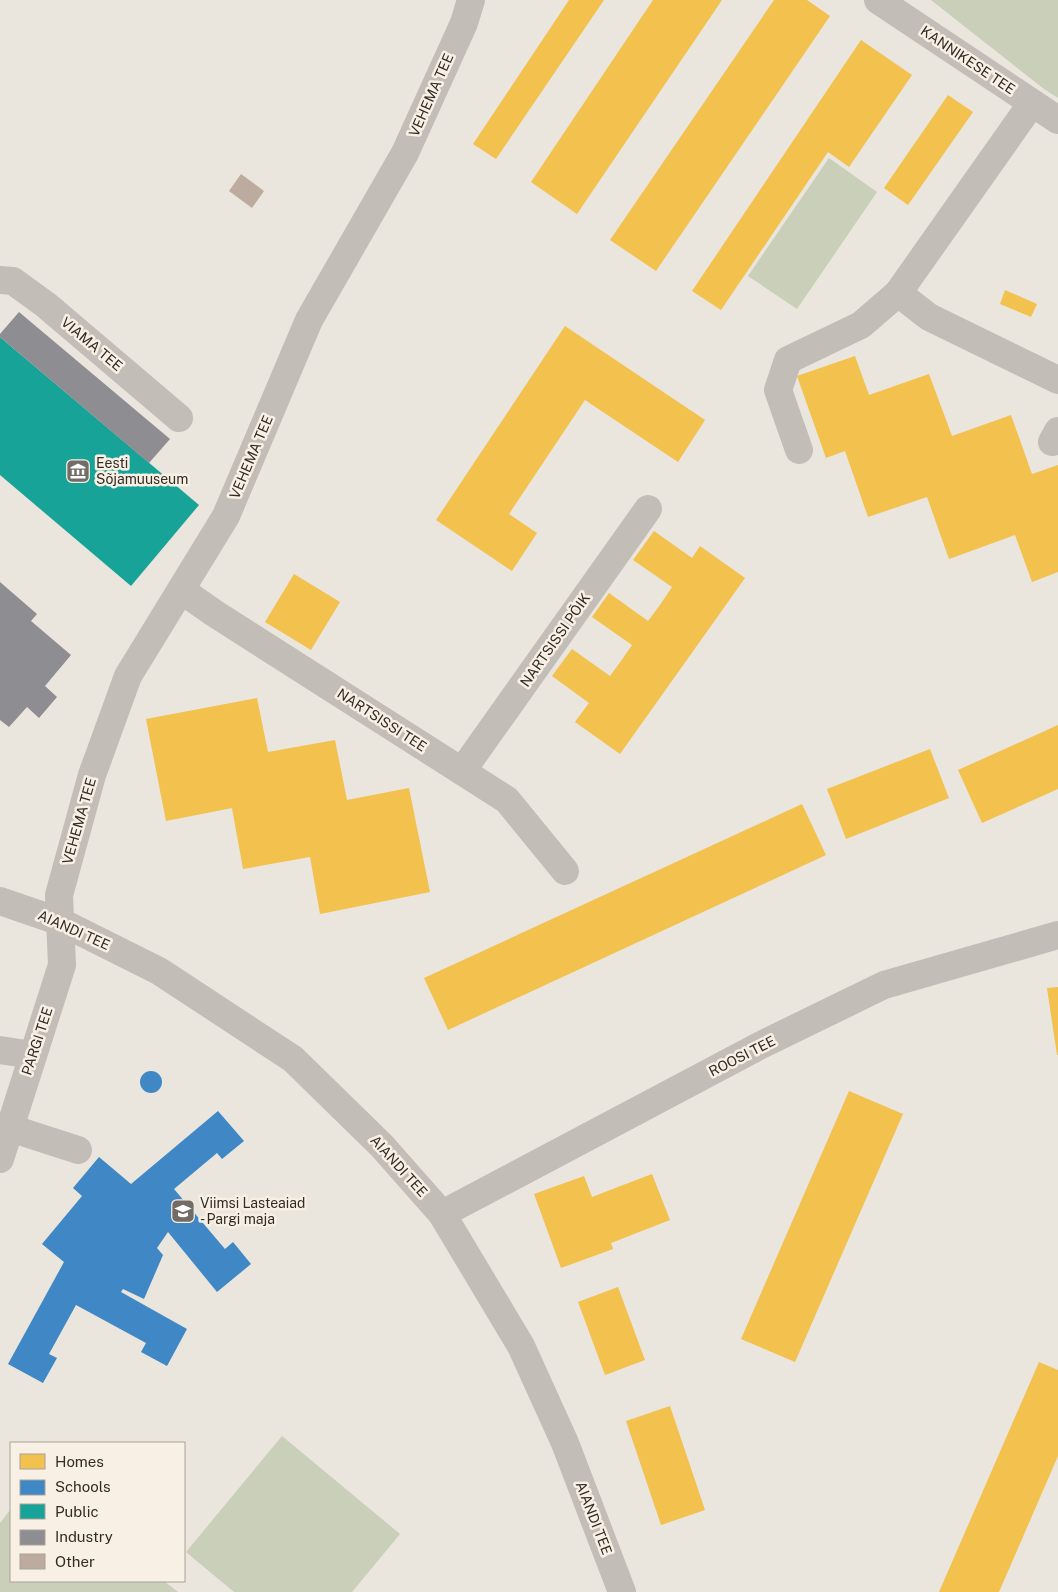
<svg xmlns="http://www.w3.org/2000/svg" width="1058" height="1592" font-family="'Public Sans',sans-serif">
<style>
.green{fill:#c9cfb8}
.homes{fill:#f2c14e}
.schools{fill:#3f88c5}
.public{fill:#17a398}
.industry{fill:#8d8d92}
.building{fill:#bdab9f}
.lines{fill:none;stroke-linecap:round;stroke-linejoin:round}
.minor{stroke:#c2bdb7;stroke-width:28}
.labels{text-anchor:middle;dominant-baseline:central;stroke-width:5;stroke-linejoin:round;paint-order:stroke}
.street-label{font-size:14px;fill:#322b26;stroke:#f8f0e4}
.poi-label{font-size:14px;fill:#322b26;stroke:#f8f0e4;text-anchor:start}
</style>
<rect width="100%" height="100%" fill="#eae5dd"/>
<g class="green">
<polygon points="931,0 1058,0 1058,98 1044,89"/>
<polygon points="829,158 877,192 797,309 748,276"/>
<polygon points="282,1436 400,1534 352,1592 234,1592 186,1552"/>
<polygon points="11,1509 11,1581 164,1581 178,1592 0,1592 0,1523"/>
</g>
<g class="homes">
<polygon points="569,0 604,0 496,159 473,144"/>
<polygon points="653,0 722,0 577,214 531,182"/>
<polygon points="774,0 807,0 830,16 656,271 610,240"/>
<polygon points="861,40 912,75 849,167 828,152 721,310 692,291"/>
<polygon points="948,95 973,112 908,205 884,188"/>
<polygon points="1005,290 1037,304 1031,317 1000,304"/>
<polygon points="565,326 705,420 678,462 585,400 509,514 537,533 512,571 436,520"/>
<polygon points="855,356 869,395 929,374 952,436 1011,415 1032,474 1058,465 1058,572 1032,582 1015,535 949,559 927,497 868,517 845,451 826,458 797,376"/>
<polygon points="654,531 692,558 700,546 745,578 620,754 575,722 589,703 552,676 572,649 610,676 621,661 632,645 592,617 609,593 648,621 660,605 672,587 633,560"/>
<polygon points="294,574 340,602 311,650 265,622"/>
<polygon points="257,698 268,752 335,740 347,800 409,788 430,892 320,914 310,857 243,869 232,808 166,821 146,719"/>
<polygon points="1058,725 1058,789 982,823 958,770"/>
<polygon points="930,749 949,798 846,839 827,789"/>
<polygon points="802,804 826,855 448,1030 424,978"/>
<polygon points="1058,987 1058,1055 1057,1055 1047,988"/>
<polygon points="849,1091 903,1114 795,1362 741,1339"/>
<polygon points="652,1174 670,1220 611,1243 613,1249 561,1268 534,1194 584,1176 592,1197"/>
<polygon points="618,1287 645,1360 605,1375 578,1302"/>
<polygon points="1039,1362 1058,1370 1058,1456 999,1592 939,1592"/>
<polygon points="670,1406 705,1510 661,1525 626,1421"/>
</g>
<g class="schools">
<circle cx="151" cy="1082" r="11"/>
<polygon points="218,1111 244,1141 222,1159 217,1153 174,1189 225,1249 233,1242 251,1264 217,1292 168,1232 157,1248 163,1255 144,1299 123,1289 121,1292 187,1329 167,1366 141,1352 146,1343 76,1305 49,1354 57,1358 43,1383 8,1364 64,1262 42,1244 82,1196 73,1188 99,1157 131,1184"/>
</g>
<polygon class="public" points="0,337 199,505 131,586 0,475"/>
<g class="industry">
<polygon points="19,312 170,439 149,463 0,337 0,334"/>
<polygon points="0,582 37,614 31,621 71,655 45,686 57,697 39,718 27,707 9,727 0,720"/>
</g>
<polygon class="building" points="241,174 264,191 252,208 229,191"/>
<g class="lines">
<g class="minor">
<polyline points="878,0 1058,120"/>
<polyline points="0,280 13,281 46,305 179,418"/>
<polyline points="898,293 929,317 1058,380"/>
<polyline points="1052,442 1058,431"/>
<polyline points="799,450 778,390 788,360 861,325 898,293 1032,103"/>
<polyline points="181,590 214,613 507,800 565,871"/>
<polyline points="462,771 648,509"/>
<polyline points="0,901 61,922 159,971 293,1059 382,1146 442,1214 521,1346 565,1443 622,1592"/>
<polyline points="0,1050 33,1055"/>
<polyline points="10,1128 78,1150"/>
<polyline points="0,1159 62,965 59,895 92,775 128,676 226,516 309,320 405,153 464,23 471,0"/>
<polyline points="442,1214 761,1045 884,985 1058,935"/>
</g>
</g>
<defs>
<g id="museum-square" transform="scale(1.25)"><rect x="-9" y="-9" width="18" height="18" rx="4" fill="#726c66" stroke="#f8f0e4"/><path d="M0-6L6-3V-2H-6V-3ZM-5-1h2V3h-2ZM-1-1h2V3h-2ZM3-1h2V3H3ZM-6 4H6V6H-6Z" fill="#fff"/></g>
<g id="school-square" transform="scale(1.25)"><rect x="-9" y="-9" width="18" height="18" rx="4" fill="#726c66" stroke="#f8f0e4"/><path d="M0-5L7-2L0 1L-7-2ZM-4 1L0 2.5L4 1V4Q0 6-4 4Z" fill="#fff"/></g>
</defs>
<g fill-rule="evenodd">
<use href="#museum-square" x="78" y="471"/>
<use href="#school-square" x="183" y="1211"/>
</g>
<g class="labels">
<g class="street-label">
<text transform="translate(968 60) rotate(34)">KANNIKESE TEE</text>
<text transform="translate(431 95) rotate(-66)">VEHEMA TEE</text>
<text transform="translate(92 344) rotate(40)">VIAMA TEE</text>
<text transform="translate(251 457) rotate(-67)">VEHEMA TEE</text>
<text transform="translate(555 640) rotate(-55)">NARTSISSI PÕIK</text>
<text transform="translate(382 720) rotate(33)">NARTSISSI TEE</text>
<text transform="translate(79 821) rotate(-74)">VEHEMA TEE</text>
<text transform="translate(74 930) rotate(24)">AIANDI TEE</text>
<text transform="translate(37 1041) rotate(-72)">PARGI TEE</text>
<text transform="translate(742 1056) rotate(-27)">ROOSI TEE</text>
<text transform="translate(399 1166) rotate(48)">AIANDI TEE</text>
<text transform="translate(594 1518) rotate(69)">AIANDI TEE</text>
</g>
<g class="poi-label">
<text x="96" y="463">Eesti<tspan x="96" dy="16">Sõjamuuseum</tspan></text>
<text x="200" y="1203">Viimsi Lasteaiad<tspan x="200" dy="16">- Pargi maja</tspan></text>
</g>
</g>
<rect x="10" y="1442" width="175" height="140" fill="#f8f0e4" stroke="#a9a198"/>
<rect x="20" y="1454" width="25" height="15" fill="#f2c14e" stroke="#a9a198"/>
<text x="55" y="1467" font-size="15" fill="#322b26">Homes</text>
<rect x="20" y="1480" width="25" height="15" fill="#3f88c5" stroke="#a9a198"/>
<text x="55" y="1492" font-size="15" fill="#322b26">Schools</text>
<rect x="20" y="1504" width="25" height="15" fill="#17a398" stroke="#a9a198"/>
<text x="55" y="1517" font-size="15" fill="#322b26">Public</text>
<rect x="20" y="1530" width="25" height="15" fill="#8d8d92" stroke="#a9a198"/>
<text x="55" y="1542" font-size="15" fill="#322b26">Industry</text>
<rect x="20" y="1554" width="25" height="15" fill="#bdab9f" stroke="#a9a198"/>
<text x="55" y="1567" font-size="15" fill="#322b26">Other</text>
</svg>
